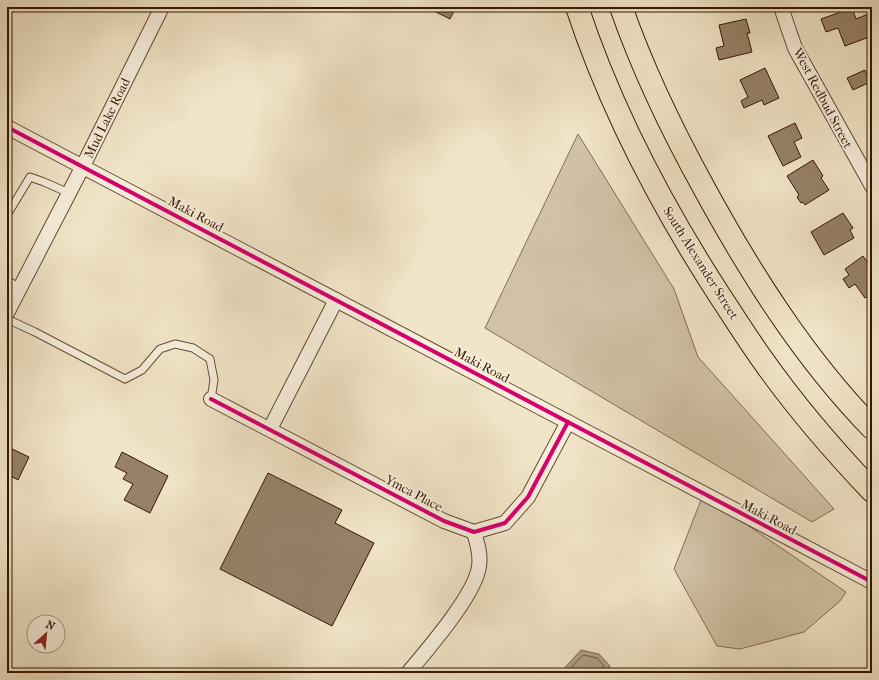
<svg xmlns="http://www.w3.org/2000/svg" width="879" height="680" font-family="'IM FELL French Canon',serif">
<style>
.green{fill:#d1c2a6;stroke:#846c55}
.water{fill:#b19f85;stroke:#806851}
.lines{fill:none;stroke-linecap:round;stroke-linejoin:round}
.shore{stroke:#745a44;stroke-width:1}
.building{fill:#978269;stroke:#361604}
.lane-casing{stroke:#654a35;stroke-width:9}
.street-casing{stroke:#654a35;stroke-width:16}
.primary-casing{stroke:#361604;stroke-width:24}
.lane{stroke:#f6eedb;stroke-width:7}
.street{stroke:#f6eedb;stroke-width:14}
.primary{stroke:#f1e5c7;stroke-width:22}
.cycleway-casing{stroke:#f6eedb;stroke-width:6}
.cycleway{stroke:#d6006c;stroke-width:4}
.labels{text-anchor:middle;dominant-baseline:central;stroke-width:4;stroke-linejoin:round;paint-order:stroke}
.street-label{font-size:13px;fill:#361604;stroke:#f6eedb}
</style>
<rect width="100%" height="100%" fill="#f1e5c7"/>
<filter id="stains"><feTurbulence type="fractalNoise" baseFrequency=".005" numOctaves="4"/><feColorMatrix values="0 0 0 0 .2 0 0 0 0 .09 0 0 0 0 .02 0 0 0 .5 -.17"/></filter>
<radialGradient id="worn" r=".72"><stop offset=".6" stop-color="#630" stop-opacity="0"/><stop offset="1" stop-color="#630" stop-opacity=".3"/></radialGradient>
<g class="green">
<polygon points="578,134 674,289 698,357 834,509 812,522 485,328"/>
<polygon points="703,495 846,592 840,601 804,632 740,649 717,646 674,569"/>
</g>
<polygon class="water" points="581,650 599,654 610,666 606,673 560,673"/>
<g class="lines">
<polyline class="shore" points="566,673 583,655 597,658 604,666 603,673"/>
</g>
<g class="building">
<polygon points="426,7 456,7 450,19"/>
<polygon points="852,8 856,19 868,14 872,27 872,36 845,46 838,28 826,32 821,19"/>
<polygon points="746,19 750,33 747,33 752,52 719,60 716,48 724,46 719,25"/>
<polygon points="765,68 779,98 764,105 762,100 744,108 741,101 748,97 740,80"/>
<polygon points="865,70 868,76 872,74 872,93 868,83 853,90 847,78"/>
<polygon points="795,123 802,138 794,142 801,157 783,166 768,136"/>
<polygon points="813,160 823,176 821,178 829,190 805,205 803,202 801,203 797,197 799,195 787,176"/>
<polygon points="843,213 853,228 850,230 854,238 824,255 811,232"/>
<polygon points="863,256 871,267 868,268 872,273 872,293 865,298 855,284 849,288 843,279 849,275 845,269"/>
<polygon points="10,448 29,457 18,480 7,474 9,458 7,455"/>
<polygon points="122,452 168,476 150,513 124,500 133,484 123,479 127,473 115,467"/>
<polygon points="268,473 342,510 335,523 374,543 332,626 220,569"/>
</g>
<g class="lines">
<g class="lane-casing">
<g id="lane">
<polyline points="7,215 30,177 44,182 69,193"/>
<polyline points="7,280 20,288"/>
<polyline points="7,319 35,332 125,379 142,370 160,349 175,344 193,348 210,359 214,380 211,399"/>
</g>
</g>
<g class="street-casing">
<g id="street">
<polyline points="783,7 783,13 795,48 872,186"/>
<polyline points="7,127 872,582"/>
<polyline points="7,313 83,166 162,7"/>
<polyline points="211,399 444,521 474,532 505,523 528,497 568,422"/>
<polyline points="270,429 336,300"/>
<path d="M408,673c19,-23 68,-79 71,-107 2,-12 -2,-23 -5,-34"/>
</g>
</g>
<g class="primary-casing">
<g id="primary">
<path d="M577,7c34,103 84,198 143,289 14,21 27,42 42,63 33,47 71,91 110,132"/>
<path d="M621,7c22,63 51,123 83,181 47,86 100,170 168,240"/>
</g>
</g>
<use href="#lane" class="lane"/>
<use href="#street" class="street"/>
<use href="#primary" class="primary"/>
<g class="cycleway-casing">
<g id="cycleway">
<polyline points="7,127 872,582"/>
<polyline points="211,399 444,521 474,532 505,523 528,497 568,422"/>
</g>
</g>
<use href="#cycleway" class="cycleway"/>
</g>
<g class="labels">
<g class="street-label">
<text transform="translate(823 98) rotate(62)">West Redbud Street</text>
<text transform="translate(107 118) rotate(-64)">Mud Lake Road</text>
<text transform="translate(196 214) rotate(28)">Maki Road</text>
<text transform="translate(701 263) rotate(58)">South Alexander Street</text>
<text transform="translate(482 365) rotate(28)">Maki Road</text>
<text transform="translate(414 493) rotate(28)">Ymca Place</text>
<text transform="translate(769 517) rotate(28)">Maki Road</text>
</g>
</g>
<rect width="879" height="680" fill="none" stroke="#f1e5c7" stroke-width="24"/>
<rect x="8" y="8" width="863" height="664" fill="none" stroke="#361604" stroke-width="2"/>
<rect x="12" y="12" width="855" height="656" fill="none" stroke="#361604"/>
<g transform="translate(46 634) rotate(27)"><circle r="19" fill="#f6eedb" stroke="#a99885"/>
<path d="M0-3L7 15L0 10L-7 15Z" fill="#8f2418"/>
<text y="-6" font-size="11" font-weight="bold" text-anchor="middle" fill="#361604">N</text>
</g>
<rect width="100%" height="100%" filter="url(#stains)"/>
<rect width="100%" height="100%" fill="url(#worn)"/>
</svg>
